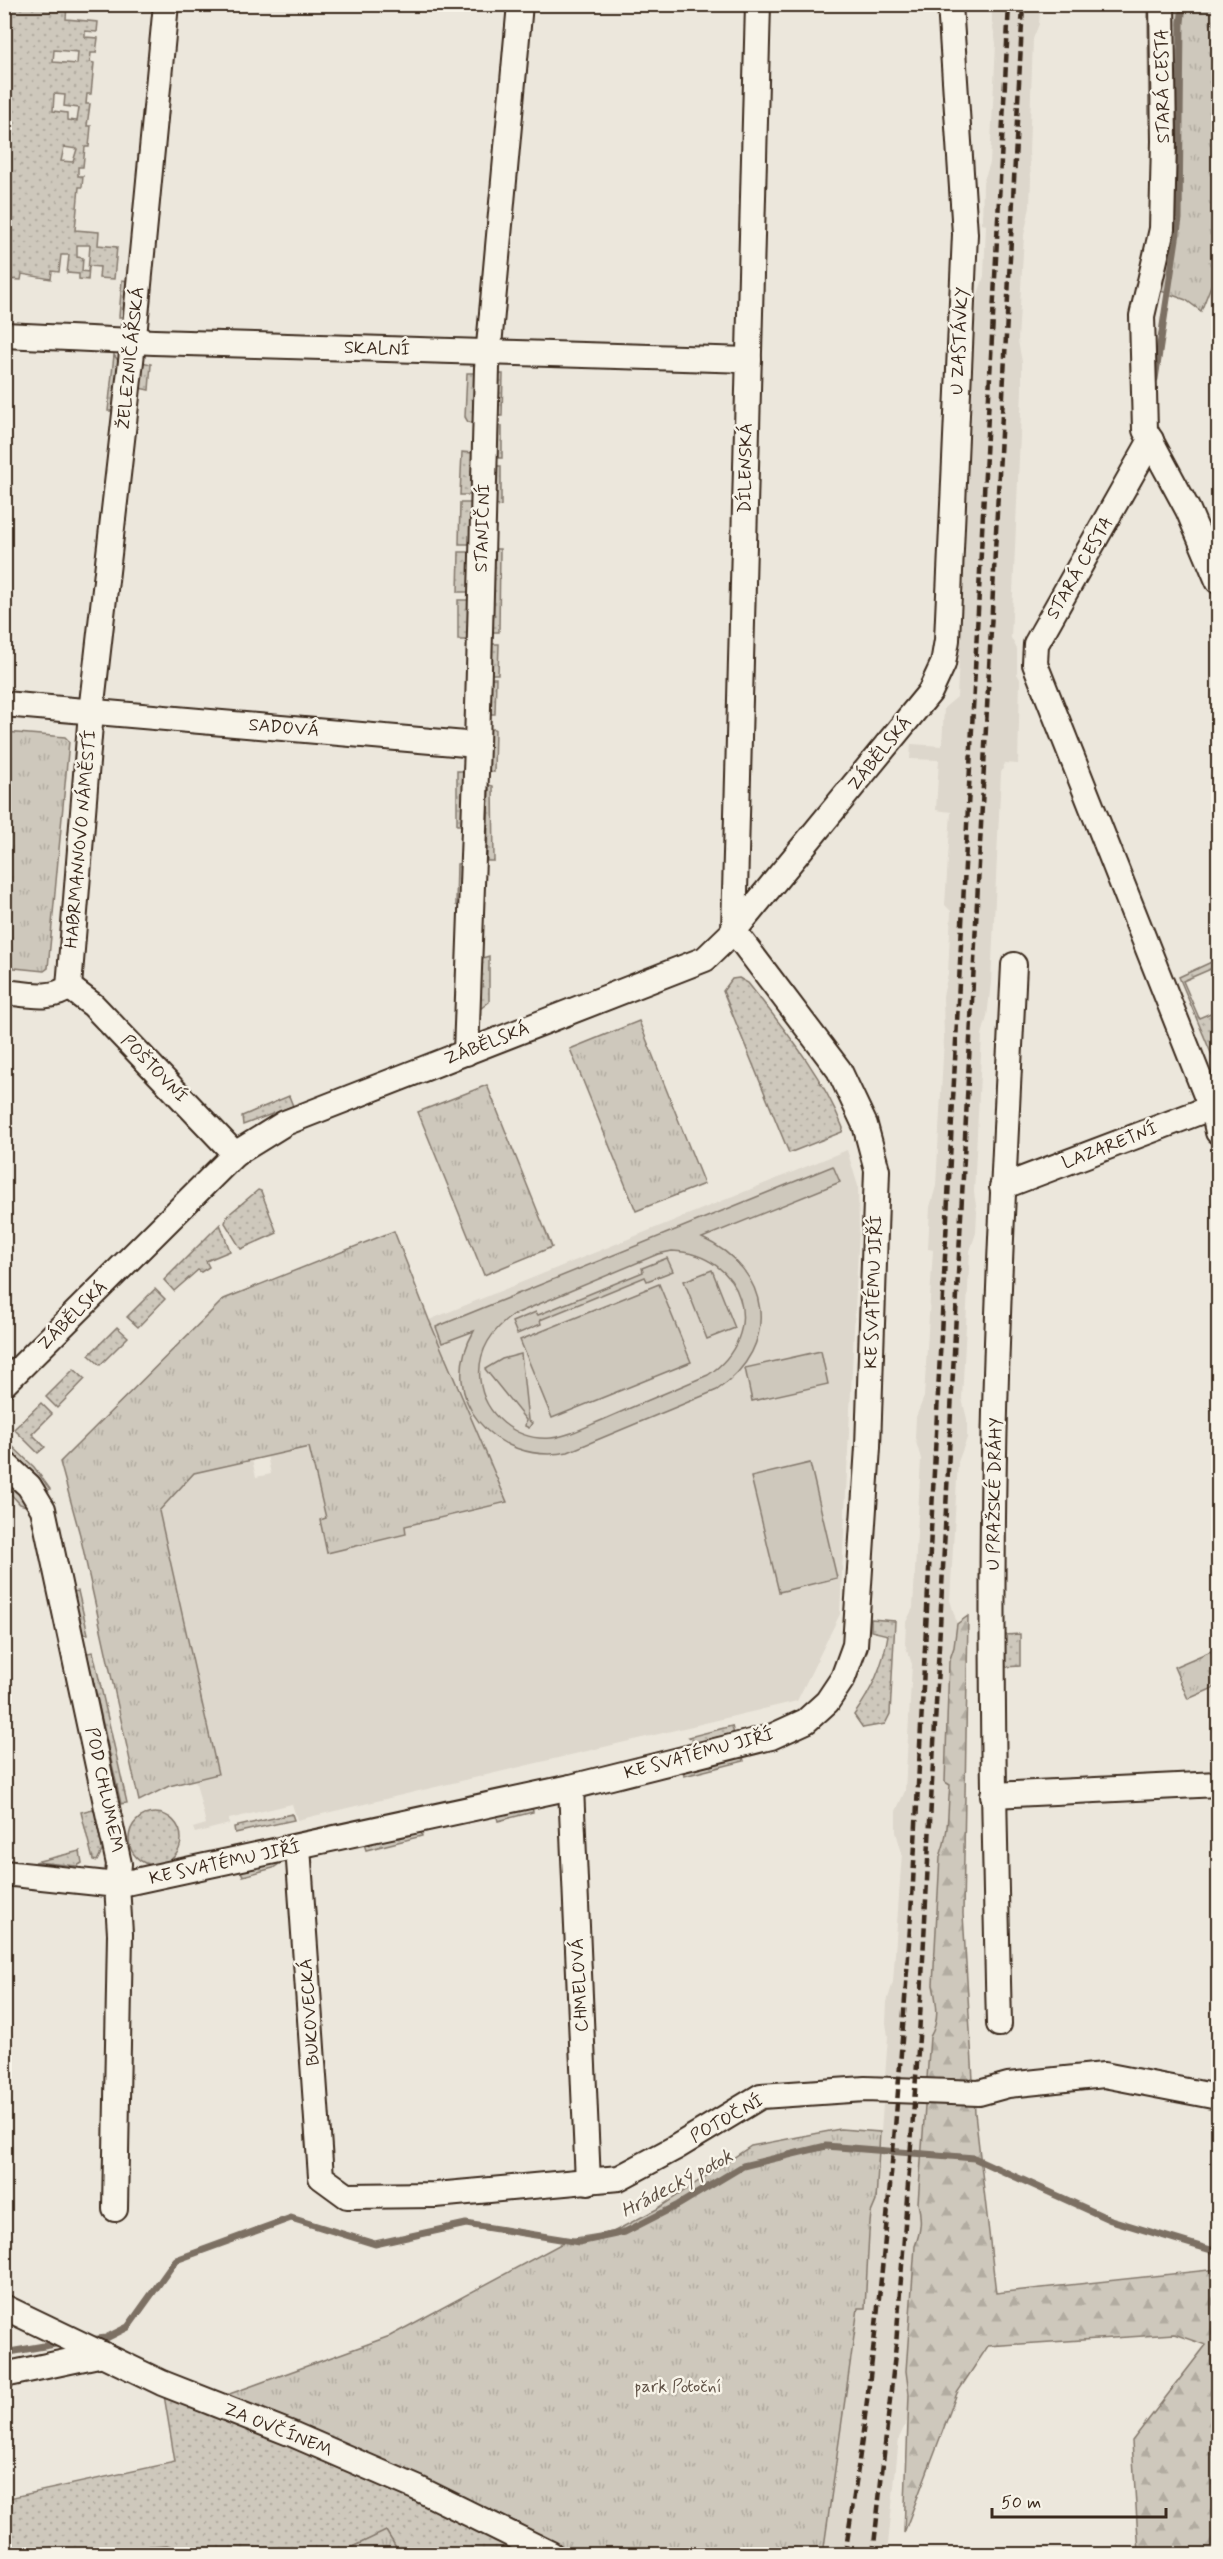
<svg xmlns="http://www.w3.org/2000/svg" width="1223" height="2559" font-family="Mynerve,sans-serif">
<style>
.built{fill:#ddd7cc}
.grass{fill:url(#grass-dots);stroke:#84796d;stroke-width:1.5;fill-rule:evenodd}
.forest{fill:url(#forest-firs);stroke:#84796d;stroke-width:1.5}
.park{fill:url(#park-tufts);stroke:#84796d;stroke-width:1.5}
.pitch{fill:#cec8bc;stroke:#84796d;stroke-width:1.5;fill-rule:evenodd}
.lines{fill:none;stroke-linecap:round;stroke-linejoin:round}
.stream{stroke:#7c7064;stroke-width:7}
.minor-casing{stroke:#3b2a1e;stroke-width:28}
.minor{stroke:#f7f3e8;stroke-width:24}
.rail{stroke:#3b2a1e;stroke-width:4.5;stroke-dasharray:9 4.5;stroke-linecap:butt}
.labels{text-anchor:middle;dominant-baseline:central;stroke-width:5;stroke-linejoin:round;paint-order:stroke}
.street-label{font-size:18px;fill:#3b2a1e;stroke:#f7f3e8}
.park-label{font-size:18px;fill:#605246;stroke:#f7f3e8}
.water-label{font-size:20px;font-style:italic;fill:#615347;stroke:#f7f3e8}
</style>
<defs>
<pattern id="grass-dots" width="8" height="8" patternUnits="userSpaceOnUse" patternTransform="scale(1.5)"><rect width="8" height="8" fill="#cec8bc"/><path d="M2 2h.1M6 6h.1" fill="none" stroke="#b2aca1" stroke-width="1.8" stroke-linecap="round"/></pattern>
<pattern id="forest-firs" width="22" height="20" patternUnits="userSpaceOnUse" patternTransform="scale(1.5)"><rect width="22" height="20" fill="#cec8bc"/><path d="M5 1l3.5 6h-7zM16 11l3.5 6h-7z" fill="#b2aca1"/></pattern>
<pattern id="park-tufts" width="24" height="20" patternUnits="userSpaceOnUse" patternTransform="scale(1.5)"><rect width="24" height="20" fill="#cec8bc"/><path d="M3 7l-1-3M5 7V3M7 7l1-3M15 17l-1-3M17 17v-4M19 17l1-3" fill="none" stroke="#b2aca1"/></pattern>
</defs>
<rect width="100%" height="100%" fill="#ece7dc"/>
<filter id="ink" filterUnits="userSpaceOnUse"><feTurbulence type="fractalNoise" baseFrequency=".0167" numOctaves="2"/><feDisplacementMap in="SourceGraphic" scale="12" xChannelSelector="R" yChannelSelector="G"/><feConvolveMatrix kernelMatrix="1 2 1 2 8 2 1 2 1" color-interpolation-filters="sRGB"/></filter>
<g filter="url(#ink)">
<g class="built">
<polygon points="992,5 1039,5 1040,10 1039,24 1033,39 1029,152 1031,178 1030,207 1024,235 1018,341 1022,362 1022,390 1011,638 1017,649 1017,674 1020,679 1018,764 1005,763 1001,773 991,983 987,1017 982,1035 974,1192 977,1212 976,1233 970,1251 962,1399 967,1419 967,1438 958,1462 950,1600 957,1624 954,1647 949,1662 945,1782 950,1784 948,1805 950,1817 947,1837 940,1857 933,1985 938,2005 937,2026 930,2038 918,2203 921,2215 920,2234 915,2246 906,2371 909,2394 908,2419 899,2438 887,2554 823,2554 858,2307 865,2308 869,2233 871,2213 876,2200 888,2036 886,2023 887,2002 893,1982 902,1853 896,1832 896,1811 905,1791 912,1664 905,1644 906,1622 913,1608 921,1459 915,1438 916,1417 924,1397 933,1250 928,1249 930,1207 936,1186 944,1038 943,996 948,974 951,911 945,905 951,812 936,810 939,760 910,759 911,744 942,746 944,708 957,697 972,401 971,370 977,297 984,276 986,225 982,224 983,183 990,163 996,43 992,22"/>
<polygon points="847,1150 858,1186 859,1229 840,1614 797,1701 297,1820 292,1804 229,1819 229,1824 195,1833 193,1828 206,1824 195,1779 217,1774 159,1511 194,1473 252,1460 256,1477 271,1474 267,1456 309,1447 326,1519 320,1520 327,1553 406,1534 405,1526 507,1503 429,1320"/>
</g>
<g class="grass">
<path d="M5,4l62,1 -1,14 32,3 -1,10 -12,-1v6l13,1 -2,15h-5l-1,9 4,1 -3,31h-4l-1,10h4l-3,22h4l-2,21h-4l-2,20h-5v9h5l-1,11h-3l-4,43 24,2 -1,13 19,2 -3,32 -15,-1 1,-11 -11,-1 -1,14 -9,-1v-5l-12,-1 2,-18h-8l-2,17 -7,-1 -1,8 -29,-5 -1,6 -16,-1 2,-31h-3zM54,50l24,2 -1,12 -24,-2zM54,94l11,1 -1,11 15,2 -2,13 -10,-1v-7l-14,-2zM64,147l13,2 -4,13 -12,-1zM77,245h13l-2,27 -6,-1 1,-13 -6,-1z"/>
<polygon points="1148,5 1151,5 1152,124 1149,124"/>
<polygon points="122,280 128,281 125,317 119,317"/>
<polygon points="114,355 120,363 118,411 108,411"/>
<polygon points="142,362 151,364 149,390 139,388"/>
<polygon points="467,373 474,373 473,423 468,422 465,417"/>
<polygon points="496,374 503,374 502,416 494,416"/>
<polygon points="494,426 502,426 502,458 495,458"/>
<polygon points="462,452 473,453 472,495 460,495"/>
<polygon points="494,466 501,466 501,506 493,505"/>
<polygon points="460,503 472,503 470,544 459,544"/>
<polygon points="491,549 500,549 499,632 491,632"/>
<polygon points="459,552 470,552 470,592 458,592"/>
<rect x="458" y="600" width="10" height="40"/>
<polygon points="491,644 499,644 498,674 491,674"/>
<polygon points="490,678 496,678 495,714 489,714"/>
<polygon points="490,729 495,729 494,772 488,771"/>
<rect x="457" y="771" width="11" height="54"/>
<polygon points="489,785 493,786 494,861 487,861"/>
<polygon points="464,863 463,905 456,905 457,864"/>
<polygon points="489,956 489,1002 480,1009 479,959"/>
<polygon points="1218,959 1218,966 1183,981 1199,1018 1218,1010 1218,1061 1214,1060 1179,977"/>
<path d="M739,978l9,5c36,46 74,91 95,145l-1,4 -53,21 -66,-162 9,-12z"/>
<polygon points="289,1096 293,1106 243,1125 242,1116"/>
<polygon points="258,1190 261,1191 277,1233 241,1249 225,1223 227,1216"/>
<polygon points="220,1224 230,1251 206,1261 209,1267 201,1272 198,1270 174,1291 164,1280"/>
<polygon points="155,1289 165,1299 138,1327 127,1317"/>
<polygon points="117,1327 128,1337 100,1365 89,1355"/>
<polygon points="74,1369 85,1379 57,1408 46,1397"/>
<polygon points="41,1403 52,1414 32,1434 45,1447 38,1453 14,1429"/>
<polygon points="10,1444 34,1467 50,1489 46,1492 39,1480 7,1447"/>
<polygon points="4,1477 27,1503 26,1506 20,1504 5,1488"/>
<polygon points="78,1591 88,1634 83,1635 72,1592"/>
<path d="M871,1619l24,2 -5,93 -5,10 -22,4 -9,-13c18,-25 29,-49 34,-80l-17,-4z"/>
<polygon points="1020,1634 1020,1666 1004,1667 1005,1635"/>
<polygon points="93,1652 127,1803 121,1804 87,1653"/>
<polygon points="732,1726 734,1735 698,1743 689,1737"/>
<polygon points="742,1752 744,1761 684,1776 682,1767"/>
<polygon points="531,1801 533,1812 498,1821 495,1809"/>
<polygon points="97,1808 106,1843 97,1861 93,1860 81,1812"/>
<circle cx="155" cy="1839" r="26"/>
<polygon points="292,1814 294,1820 235,1833 234,1827"/>
<polygon points="420,1827 422,1836 366,1850 363,1841"/>
<polygon points="80,1851 82,1863 77,1866 35,1862"/>
<polygon points="274,1861 279,1864 273,1868 243,1876 240,1869"/>
<polygon points="164,2395 439,2508 526,2554 462,2554 450,2548 435,2548 425,2554 400,2554 386,2532 336,2554 193,2554 150,2546 131,2554 5,2554 4,2499 175,2462"/>
</g>
<path class="forest" d="M968,1616l-5,298 12,199 21,180 222,-24v285h-79l-7,-113 74,-96 -32,-11 -186,12 -31,47 -53,140 5,-139 -3,-23 9,-125c6,-15 7,-27 3,-43l12,-166c10,-17 7,-33 3,-52l7,-128c10,-28 7,-44 10,-72l-5,-3 4,-120 5,-15 3,-23z"/>
<g class="park">
<polygon points="1164,5 1218,5 1218,268 1201,311 1186,300 1150,287"/>
<polygon points="5,732 65,737 69,741 48,968 44,971 5,967"/>
<polygon points="639,1021 704,1184 636,1211 570,1049"/>
<polygon points="487,1085 552,1247 484,1275 418,1112"/>
<polygon points="394,1231 429,1320 507,1502 405,1526 406,1534 327,1553 320,1520 326,1518 309,1447 194,1473 159,1511 218,1774 169,1786 139,1801 80,1535 60,1462 224,1299"/>
<polygon points="1211,1651 1218,1669 1218,1686 1188,1699 1174,1667"/>
<polygon points="840,2129 880,2132 876,2201 871,2213 869,2233 865,2308 858,2308 823,2554 571,2554 518,2523 449,2491 221,2397 390,2336 570,2239 613,2232 657,2209 751,2146"/>
<polygon points="386,2531 400,2554 338,2554"/>
<polygon points="167,2545 193,2554 131,2554 150,2546"/>
</g>
<g class="pitch">
<path d="M833,1166l7,16 -138,56c69,31 80,108 15,152l-149,62c-73,14 -133,-54 -94,-121l-32,12 -6,-16zM672,1251c72,3 97,83 36,124 -33,14 -67,28 -101,43 -18,7 -37,18 -56,20 -35,3 -67,-23 -71,-58 -3,-28 11,-49 33,-65l145,-61z"/>
<polygon points="667,1258 673,1271 647,1281 645,1277 540,1320 541,1324 517,1334 512,1322 536,1312 538,1315 643,1272 642,1268"/>
<polygon points="712,1270 735,1328 707,1339 684,1281"/>
<polygon points="659,1284 691,1362 552,1418 520,1340"/>
<polygon points="821,1351 828,1384 752,1401 745,1368"/>
<polygon points="521,1354 528,1420 532,1423 529,1428 525,1426 526,1420 485,1369 502,1359"/>
<polygon points="810,1463 837,1578 779,1592 751,1477"/>
</g>
<g class="lines">
<g class="stream">
<polyline points="1155,379 1179,219 1181,23 1183,4"/>
<polyline points="90,2340 106,2338 128,2327 176,2260 291,2218 375,2244 466,2224 579,2242 625,2232 678,2205 743,2166 826,2146 974,2158 1111,2220 1211,2250 1218,2249"/>
<polyline points="4,2353 61,2343"/>
</g>
<g class="minor-casing">
<g id="minor">
<polyline points="1162,4 1164,141 1162,229 1142,316 1145,430 1188,510 1218,581"/>
<polyline points="4,335 154,342 749,360"/>
<polyline points="1151,440 1036,644 1035,664 1215,1118 1218,1132"/>
<polyline points="4,704 477,745"/>
<polyline points="734,931 758,4"/>
<polyline points="69,987 93,1005 235,1154"/>
<path d="M4,992c22,2 48,9 65,-5l22,-275 44,-386 31,-322"/>
<polyline points="466,1053 477,745 487,368 520,4"/>
<polyline points="1002,1187 1218,1105"/>
<polyline points="4,1384 235,1154 285,1123 705,959 734,931 930,692 943,664 947,640 965,234 950,4"/>
<polyline points="4,1463 29,1486 43,1509 119,1864 117,1885 120,1934 115,2209"/>
<polyline points="571,1787 588,2182"/>
<polyline points="993,1795 1218,1784"/>
<polyline points="298,1847 321,2177 347,2196 436,2195 619,2178 675,2148 761,2096 865,2089 979,2093 1008,2085 1104,2075 1218,2097"/>
<polyline points="4,1873 117,1885 571,1787 771,1737 806,1721 827,1702 843,1678 855,1645 868,1447 877,1170 865,1125 839,1070 734,931"/>
<path d="M999,2024c-4,-169 -8,-337 -6,-506 2,-185 12,-369 21,-553"/>
<polyline points="4,2307 162,2383 292,2434 417,2488 551,2554"/>
<polyline points="4,2375 103,2354"/>
</g>
</g>
<use href="#minor" class="minor"/>
<g class="rail">
<path d="M845,2554c36,-222 53,-447 68,-671l96,-1879"/>
<polyline points="873,2554 896,2345 919,2037 1023,4"/>
</g>
</g>
</g>
<g class="labels">
<g class="street-label">
<text transform="translate(1163 86) rotate(-91)">STARÁ CESTA</text>
<text transform="translate(960 341) rotate(-87)">U ZASTÁVKY</text>
<text transform="translate(377 349) rotate(2)">SKALNÍ</text>
<text transform="translate(131 358) rotate(-84)">ŽELEZNIČÁŘSKÁ</text>
<text transform="translate(746 468) rotate(-89)">DÍLENSKÁ</text>
<text transform="translate(483 528) rotate(-88)">STANIČNÍ</text>
<text transform="translate(1080 568) rotate(-60)">STARÁ CESTA</text>
<text transform="translate(284 728) rotate(5)">SADOVÁ</text>
<text transform="translate(880 754) rotate(-51)">ZÁBĚLSKÁ</text>
<text transform="translate(81 839) rotate(-85)">HABRMANNOVO NÁMĚSTÍ</text>
<text transform="translate(487 1044) rotate(-21)">ZÁBĚLSKÁ</text>
<text transform="translate(154 1069) rotate(46)">POŠTOVNÍ</text>
<text transform="translate(1110 1146) rotate(-21)">LAZARETNÍ</text>
<text transform="translate(874 1292) rotate(-88)">KE SVATÉMU JIŘÍ</text>
<text transform="translate(73 1316) rotate(-45)">ZÁBĚLSKÁ</text>
<text transform="translate(995 1494) rotate(-89)">U PRAŽSKÉ DRÁHY</text>
<text transform="translate(699 1754) rotate(-15)">KE SVATÉMU JIŘÍ</text>
<text transform="translate(104 1790) rotate(78)">POD CHLUMEM</text>
<text transform="translate(225 1863) rotate(-12)">KE SVATÉMU JIŘÍ</text>
<text transform="translate(580 1985) rotate(-93)">CHMELOVÁ</text>
<text transform="translate(310 2012) rotate(-94)">BUKOVECKÁ</text>
<text transform="translate(727 2119) rotate(-29)">POTOČNÍ</text>
<text transform="translate(278 2430) rotate(22)">ZA OVČÍNEM</text>
</g>
<g class="park-label">
<text x="678" y="2387">park Potoční</text>
</g>
<g class="water-label">
<text transform="translate(677 2184) rotate(-28)">Hrádecký potok</text>
</g>
</g>
<rect width="1223" height="2559" fill="none" stroke="#f7f3e8" stroke-width="24"/>
<rect x="12" y="12" width="1199" height="2535" fill="none" stroke="#3b2a1e" stroke-width="2" filter="url(#ink)"/>
<path d="M992 2508v9h174v-9" fill="none" stroke="#3b2a1e" stroke-width="3"/>
<text x="1001" y="2508" font-size="18" fill="#3b2a1e" stroke="#f7f3e8" stroke-width="4.5" paint-order="stroke">50 m</text>
</svg>
